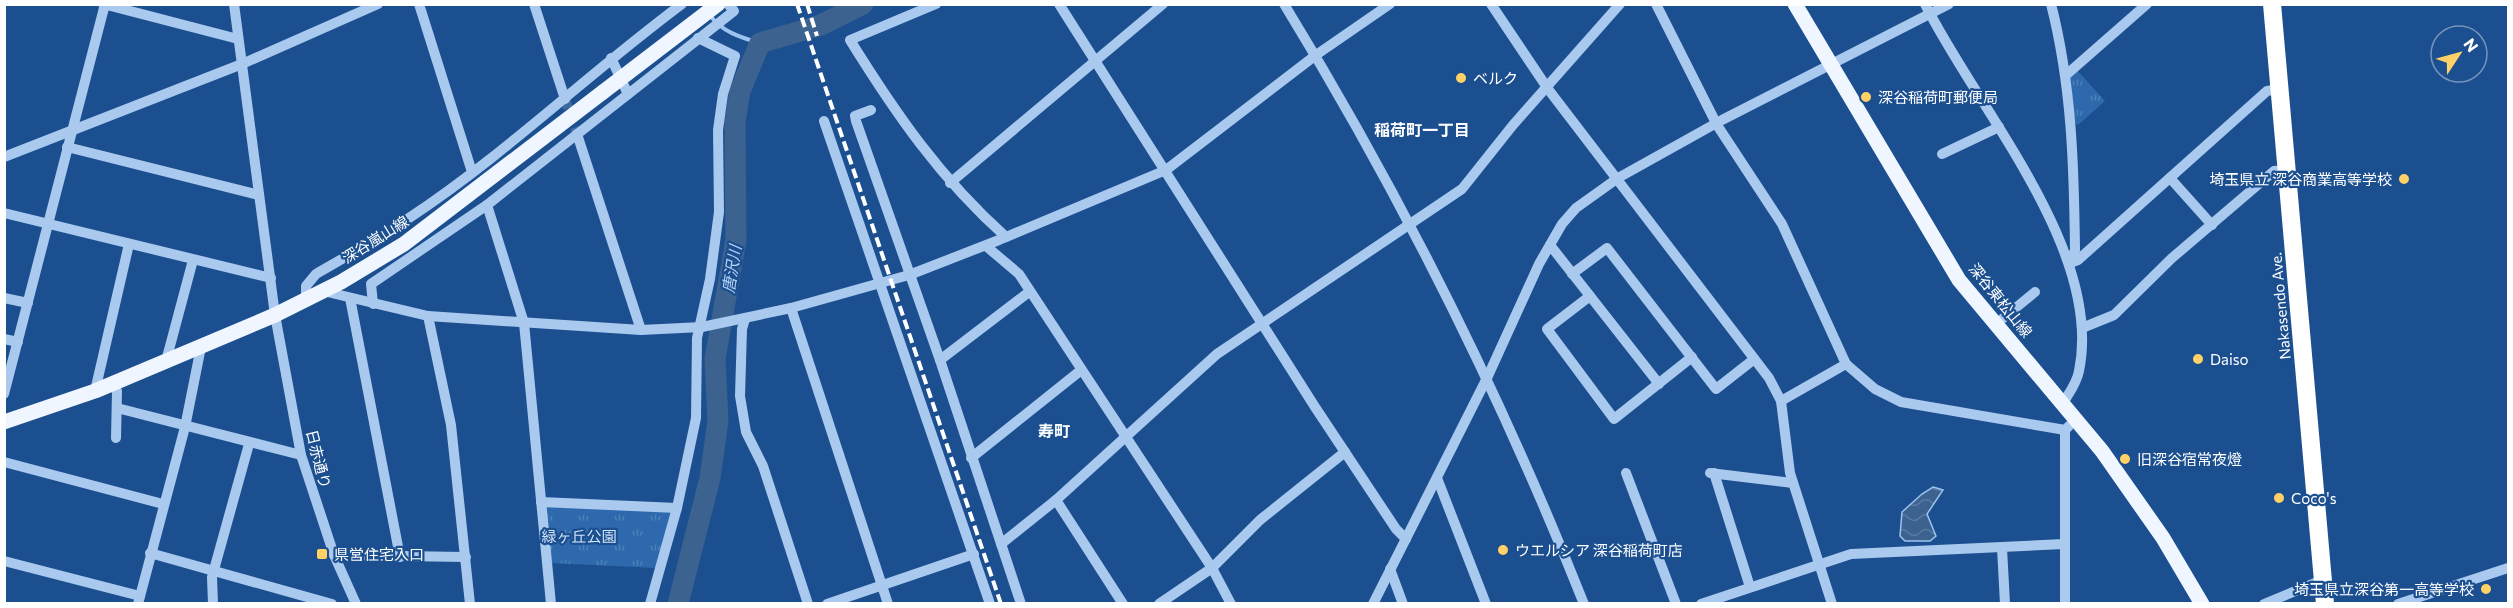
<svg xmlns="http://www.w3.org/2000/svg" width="2513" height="608" font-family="Commissioner,'Noto Sans JP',sans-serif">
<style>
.park{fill:url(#park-tufts)}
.water{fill:url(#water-waves);stroke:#9cc4f0;stroke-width:1.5}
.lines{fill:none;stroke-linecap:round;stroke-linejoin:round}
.stream{stroke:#9cc4f0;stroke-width:4}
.river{stroke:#3c6290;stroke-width:21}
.minor-tunnel{stroke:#3d69a0;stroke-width:10;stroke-dasharray:10 5;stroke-linecap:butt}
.minor{stroke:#a9c9ee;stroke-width:10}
.major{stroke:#f0f6ff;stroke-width:15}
.highway{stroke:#fff;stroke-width:18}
.rail{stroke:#fff;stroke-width:4;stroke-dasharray:10 4.5;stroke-linecap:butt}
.major-bridge{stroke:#f0f6ff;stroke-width:15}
.poi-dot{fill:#ffd166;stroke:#1b4f8f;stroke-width:2}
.labels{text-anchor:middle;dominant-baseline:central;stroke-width:4.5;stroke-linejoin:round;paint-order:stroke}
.poi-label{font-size:15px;fill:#fff;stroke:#1b4f8f;text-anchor:start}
.street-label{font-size:15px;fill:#fff;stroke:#1b4f8f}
.park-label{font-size:15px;fill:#cfe3fa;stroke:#1b4f8f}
.neighbourhood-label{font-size:16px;font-weight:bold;fill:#fff;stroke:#1b4f8f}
.water-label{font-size:16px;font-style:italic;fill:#b5d3f5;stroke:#1b4f8f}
</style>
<defs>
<pattern id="park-tufts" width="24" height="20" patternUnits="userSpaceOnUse" patternTransform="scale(1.5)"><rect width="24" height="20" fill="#2e69ad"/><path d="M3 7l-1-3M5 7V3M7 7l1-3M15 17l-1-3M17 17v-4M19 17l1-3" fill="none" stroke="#4d80b9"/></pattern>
<pattern id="water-waves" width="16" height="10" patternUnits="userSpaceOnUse" patternTransform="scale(1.5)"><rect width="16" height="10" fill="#3c6290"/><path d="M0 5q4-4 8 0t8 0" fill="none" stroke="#597aa1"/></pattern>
</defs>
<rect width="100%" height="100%" fill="#1b4f8f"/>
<g class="park">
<polygon points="2077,70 2105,101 2078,125 2074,123 2069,77"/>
<polygon points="546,506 671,512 656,568 551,563"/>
</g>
<polygon class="water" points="1933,487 1943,490 1927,514 1936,536 1930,541 1905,541 1900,536 1902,512 1922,494"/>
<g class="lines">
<path class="stream" d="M710,15c10,16 32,23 50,28"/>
<polyline class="river" points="678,604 710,478 718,421 715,359 736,240 735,122 740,91 760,43 821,25 863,4"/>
<polyline class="minor-tunnel" points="565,99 577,134"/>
<g class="minor">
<polyline points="103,4 238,39"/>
<polyline points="234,4 275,315 301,455 334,555 356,604"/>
<polyline points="419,4 472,172"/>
<polyline points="534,4 565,99"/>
<path d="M936,4l-86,36c46,74 90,138 156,197"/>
<polyline points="1059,4 1315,407 1396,529 1406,539"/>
<path d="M1284,4c119,194 216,389 300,600"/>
<polyline points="1491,4 1548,89 1769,378 1781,401 1790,473 1832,604"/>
<polyline points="1656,4 1717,125 1782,224 1846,364 1875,389 1901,402 2065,430"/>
<path d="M1925,4c51,103 179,246 154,367 -2,12 -10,22 -16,32"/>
<path d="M2051,4c21,82 23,163 24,246l-5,13"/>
<polyline points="611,58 628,94"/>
<polyline points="2066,75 2147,4"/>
<polyline points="871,110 855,116 856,121 940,360 1021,604"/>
<polyline points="824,121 990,604"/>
<polyline points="577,134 641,330"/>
<polyline points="67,147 259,195"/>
<polyline points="1942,154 1999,127"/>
<polyline points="4,157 242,64 378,4"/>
<polyline points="2170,178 2212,225"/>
<polyline points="950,183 1163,4"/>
<polyline points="487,205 524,323 551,604"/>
<polyline points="4,213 271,278"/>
<polyline points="1550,245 1659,384"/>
<polyline points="986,246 1019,274 1212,568 1231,604"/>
<polyline points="2070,263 2078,260 2267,91 2279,89"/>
<polyline points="1572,274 1607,248 1716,389 1753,360"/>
<polyline points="323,291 428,316 641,330 702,327 791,308 909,275 999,240 1166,170 1316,55 1390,4"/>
<polyline points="1590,296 1547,329 1614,419 1692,357"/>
<polyline points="4,298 28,303"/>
<polyline points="350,298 400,557"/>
<path d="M306,300v-14l10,-12c31,-18 63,-36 93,-56 97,-64 180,-145 273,-214"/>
<polyline points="373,304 371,284 487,205 734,11 728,4"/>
<polyline points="791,308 888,604"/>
<polyline points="428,316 451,425 470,604"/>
<polyline points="745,319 742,329 740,396 746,432 763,466 808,604"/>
<polyline points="1996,324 2035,292"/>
<polyline points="2082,328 2114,315 2172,258 2274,171 2287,170"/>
<polyline points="4,339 18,342"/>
<polyline points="940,360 1029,292"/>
<polyline points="166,361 193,260"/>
<polyline points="110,383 117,391 116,438"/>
<polyline points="95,391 129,244"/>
<polyline points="4,394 105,4"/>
<polyline points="1781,401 1846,364"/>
<polyline points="117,408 301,455"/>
<polyline points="971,458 1080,371"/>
<polyline points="4,462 163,504"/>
<polyline points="1626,473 1676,604"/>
<polyline points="1710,473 1793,483"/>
<polyline points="1714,473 1750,587"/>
<polyline points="1437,478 1486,604"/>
<polyline points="1056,500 1123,604"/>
<polyline points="541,502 677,508"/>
<polyline points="1001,544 1056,500 1217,354 1462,189 1513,125 1620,4"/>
<polyline points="2002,548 2005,604"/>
<polyline points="150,553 332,604"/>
<polyline points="334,555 466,557"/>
<polyline points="4,561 140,596"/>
<polyline points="1390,569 1403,604"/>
<polyline points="138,604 185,427 201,347"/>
<polyline points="213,604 212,577 249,444"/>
<polyline points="650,604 677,508 696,418 697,338 710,279 719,212 718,130 723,94 735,56 698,38"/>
<polyline points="827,604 974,554"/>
<polyline points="1159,604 1212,568 1260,520 1345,452"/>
<polyline points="1373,604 1488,376 1539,264 1562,224 1576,208 1618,178 1722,120 1949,4"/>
<polyline points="1701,604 1851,554 2064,544"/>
<polyline points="2065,604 2065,430 2069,426"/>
<polyline points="2264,604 2322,580"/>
<polyline points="2398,604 2508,568"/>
</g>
<g class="major">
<polyline points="1795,4 1959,280 2102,451 2163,538 2202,604"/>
<polyline points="4,422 95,391 275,315 341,282 404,244 603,92"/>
</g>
<polyline class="highway" points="2272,4 2325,604"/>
<g class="rail">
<polyline points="797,4 1001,604"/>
<polyline points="807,4 817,36"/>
</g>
<polyline class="major-bridge" points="603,92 718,4"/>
</g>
<g class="poi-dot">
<circle cx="1461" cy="78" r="6"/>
<circle cx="1866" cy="97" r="6"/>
<circle cx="2404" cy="179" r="6"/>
<circle cx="2198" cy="359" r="6"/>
<circle cx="2125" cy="459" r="6"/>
<circle cx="2279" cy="498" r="6"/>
<circle cx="1503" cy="550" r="6"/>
<rect x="316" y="548" width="12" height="12" rx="3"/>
<circle cx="2486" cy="589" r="6"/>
</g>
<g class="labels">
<g class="poi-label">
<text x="1473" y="78">ベルク</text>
<text x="1878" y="97">深谷稲荷町郵便局</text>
<text x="2392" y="179" text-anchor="end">埼玉県立 深谷商業高等学校</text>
<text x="2210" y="359">Daiso</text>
<text x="2137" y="459">旧深谷宿常夜燈</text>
<text x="2291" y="498">Coco's</text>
<text x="1515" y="550">ウエルシア 深谷稲荷町店</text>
<text x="334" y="554">県営住宅入口</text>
<text x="2474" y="589" text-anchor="end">埼玉県立深谷第一高等学校</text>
</g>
<g class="street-label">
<text transform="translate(375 239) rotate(-32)">深谷嵐山線</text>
<text transform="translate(2001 300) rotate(51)">深谷東松山線</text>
<text transform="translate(2280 306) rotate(-95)">Nakasendo Ave.</text>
<text transform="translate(319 459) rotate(76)">日赤通り</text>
</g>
<g class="park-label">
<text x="579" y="536">緑ヶ丘公園</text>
</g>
<g class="neighbourhood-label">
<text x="1422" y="129">稲荷町一丁目</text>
<text x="1054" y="430">寿町</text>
</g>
<g class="water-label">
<text transform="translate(731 269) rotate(-81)">唐沢川</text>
</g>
</g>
<rect width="2513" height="608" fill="none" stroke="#ffffff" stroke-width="12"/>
<g transform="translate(2459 54) rotate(54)"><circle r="28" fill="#1b4f8f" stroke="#7695bc" stroke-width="1.5"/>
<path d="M0-4.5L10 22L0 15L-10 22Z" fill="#ffd166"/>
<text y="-9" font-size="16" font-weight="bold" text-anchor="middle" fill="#ffffff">N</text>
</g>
</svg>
